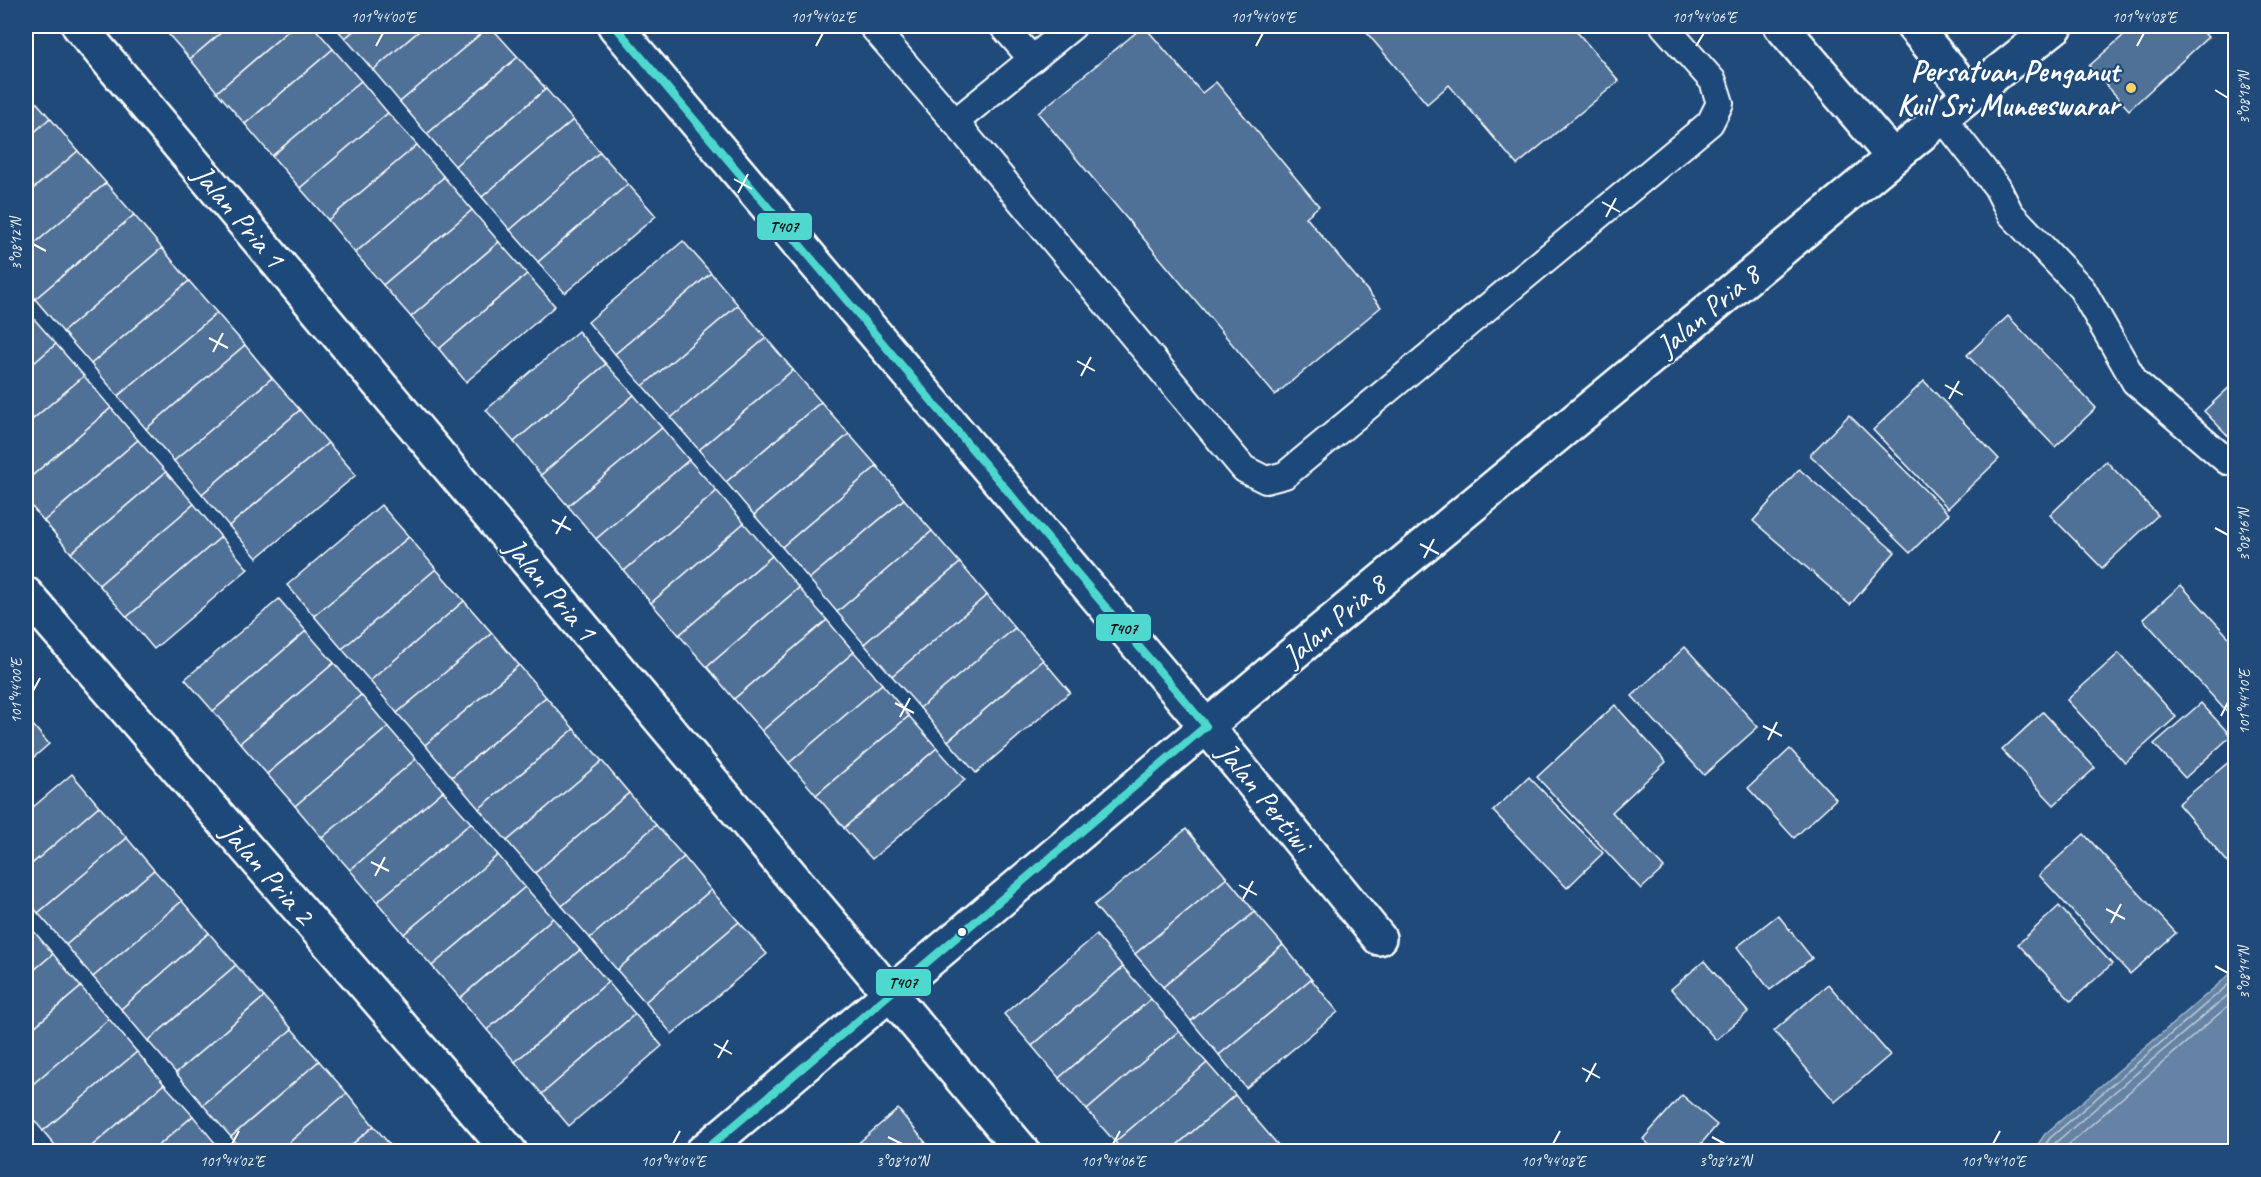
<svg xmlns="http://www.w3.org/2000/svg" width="2261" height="1177" font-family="Caveat,sans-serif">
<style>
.water{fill:#6583a4;stroke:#a3b5c8;stroke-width:1.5}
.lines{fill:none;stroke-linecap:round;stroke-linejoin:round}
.shore{stroke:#c1cddb;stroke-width:1.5}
.building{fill:#507197;stroke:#fff;stroke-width:1.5}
.lane-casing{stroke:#fff;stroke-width:30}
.street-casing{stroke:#fff;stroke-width:38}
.lane{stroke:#1f4a7a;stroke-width:26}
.street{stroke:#1f4a7a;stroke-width:33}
.bus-1-casing{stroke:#1f4a7a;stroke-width:12}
.bus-1{stroke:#4ed8ce;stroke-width:8}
.ticks{fill:none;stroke:#fff;stroke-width:2}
.poi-dot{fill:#ffd166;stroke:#1f4a7a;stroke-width:2}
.bus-dot{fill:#fff;stroke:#1f4a7a;stroke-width:2}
.labels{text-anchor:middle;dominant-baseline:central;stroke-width:4.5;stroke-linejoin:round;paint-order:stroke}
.poi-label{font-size:30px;font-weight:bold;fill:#fff;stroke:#1f4a7a;text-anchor:end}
.street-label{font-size:30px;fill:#fff;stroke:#1f4a7a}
.line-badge{stroke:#1f4a7a;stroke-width:2}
.pale-badge-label{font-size:16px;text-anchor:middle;font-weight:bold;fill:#111}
.neatline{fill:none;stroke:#fff;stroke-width:2}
.ticks-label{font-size:15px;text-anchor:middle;fill:#fff}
</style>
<rect width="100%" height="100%" fill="#1f4a7a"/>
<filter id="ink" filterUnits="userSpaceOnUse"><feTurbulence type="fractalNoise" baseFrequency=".0167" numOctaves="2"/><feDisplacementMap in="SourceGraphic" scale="12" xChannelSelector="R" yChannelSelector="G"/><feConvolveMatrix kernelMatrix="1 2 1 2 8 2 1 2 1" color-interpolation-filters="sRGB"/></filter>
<g filter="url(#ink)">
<polygon class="water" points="2235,970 2235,1151 2034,1150 2045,1134"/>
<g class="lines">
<g class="shore">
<polyline points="2040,1152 2050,1138 2236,978"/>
<polyline points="2049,1152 2055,1143 2236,988"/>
<polyline points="2060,1152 2236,999"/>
</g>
</g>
<g class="building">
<polygon points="163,26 229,26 190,59 162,27"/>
<polygon points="229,26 294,26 217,92 190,59"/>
<polygon points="294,26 313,26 333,49 245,124 217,92"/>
<polygon points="334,26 360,26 345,38"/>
<polygon points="360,26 425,26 373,70 345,38"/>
<polygon points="425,26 490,26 400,102 373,70"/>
<polygon points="490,26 518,57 427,134 400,102"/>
<polygon points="1144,26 1202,93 1216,82 1319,206 1306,217 1381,307 1275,395 1038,113"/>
<polygon points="1361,26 1572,26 1619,81 1517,165 1449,85 1427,104"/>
<polygon points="2134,26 2197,26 2208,37 2129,110 2089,66"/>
<polygon points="333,49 361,81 272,156 245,124"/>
<polygon points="518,57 546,89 455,166 427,134"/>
<polygon points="361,81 388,113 300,188 272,156"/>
<polygon points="546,89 573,120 482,197 455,166"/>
<polygon points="26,90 50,118 26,140"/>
<polygon points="388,113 417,145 328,220 300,188"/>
<polygon points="50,118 78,151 26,195 26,140"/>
<polygon points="573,120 600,152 510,230 482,197"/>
<polygon points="417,145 444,177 355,253 328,220"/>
<polygon points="78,151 106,183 26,251 26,195"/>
<polygon points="600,152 628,184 538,262 510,230"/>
<polygon points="444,177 472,210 383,285 355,253"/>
<polygon points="106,183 134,215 35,299 26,288 26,251"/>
<polygon points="628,184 656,216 565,293 538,262"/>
<polygon points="472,210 499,242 411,317 383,285"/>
<polygon points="134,215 162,248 63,332 35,299"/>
<polygon points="683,241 711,273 615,354 588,322"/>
<polygon points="499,242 527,274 439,349 411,317"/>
<polygon points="162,248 189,281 91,364 63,332"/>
<polygon points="711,273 738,305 643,386 615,354"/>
<polygon points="527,274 555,306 466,382 439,349"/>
<polygon points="189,281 217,313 118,396 91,364"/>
<polygon points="738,305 766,338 671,418 643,386"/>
<polygon points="28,312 56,344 26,370 26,315"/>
<polygon points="217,313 245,345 146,429 118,396"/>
<polygon points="2008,316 2096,408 2055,447 1967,355"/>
<polygon points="578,331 606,364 514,442 486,410"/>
<polygon points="766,338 793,370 699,450 671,418"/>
<polygon points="56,344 84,376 26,425 26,370"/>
<polygon points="245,345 272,378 174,461 146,429"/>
<polygon points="606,364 634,395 541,475 514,442"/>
<polygon points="793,370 821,402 726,482 699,450"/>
<polygon points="84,376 111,408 26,481 26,425"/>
<polygon points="272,378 300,410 202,494 174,461"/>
<polygon points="1924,381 1999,459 1948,508 1873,430"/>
<polygon points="2236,381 2236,444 2204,411"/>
<polygon points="634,395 662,428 568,506 541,475"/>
<polygon points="821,402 849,434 754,515 726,482"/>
<polygon points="111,408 138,440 44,521 26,500 26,481"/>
<polygon points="300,410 328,443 229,526 202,494"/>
<polygon points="1849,415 1949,514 1910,553 1810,455"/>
<polygon points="662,428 689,460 596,539 568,506"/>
<polygon points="849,434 877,466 782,547 754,515"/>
<polygon points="138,440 166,472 71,553 44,521"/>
<polygon points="328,443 356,475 257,558 229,526"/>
<polygon points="689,460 717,491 624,571 596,539"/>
<polygon points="2106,461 2158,515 2102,568 2050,515"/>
<polygon points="877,466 904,499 809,579 782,547"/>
<polygon points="1799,469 1895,552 1850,605 1753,521"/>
<polygon points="166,472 194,504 99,585 71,553"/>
<polygon points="717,491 744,523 651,603 624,571"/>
<polygon points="904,499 932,531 837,612 809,579"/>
<polygon points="194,504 221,537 127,617 99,585"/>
<polygon points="381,505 409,537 314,616 287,585"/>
<polygon points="744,523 772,556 679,635 651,603"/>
<polygon points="932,531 960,563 864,644 837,612"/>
<polygon points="221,537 248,569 154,649 127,617"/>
<polygon points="409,537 436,569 342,649 314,616"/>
<polygon points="772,556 799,588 707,667 679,635"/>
<polygon points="960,563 987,595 892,676 864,644"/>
<polygon points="436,569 464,601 370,681 342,649"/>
<polygon points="2181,585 2236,645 2236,714 2232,718 2143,619"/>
<polygon points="799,588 827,620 734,699 707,667"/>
<polygon points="987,595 1015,628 920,708 892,676"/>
<polygon points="279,599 306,631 213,711 185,679"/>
<polygon points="464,601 492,633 397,713 370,681"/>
<polygon points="827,620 854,652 762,731 734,699"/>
<polygon points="1015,628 1043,660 948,741 920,708"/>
<polygon points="306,631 334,663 240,743 213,711"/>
<polygon points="492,633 519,665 425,745 397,713"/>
<polygon points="1685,647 1758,727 1704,775 1632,696"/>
<polygon points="854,652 882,684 789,763 762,731"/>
<polygon points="2119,653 2176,717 2125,763 2067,700"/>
<polygon points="1043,660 1070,692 976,773 948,741"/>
<polygon points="334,663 361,695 267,774 240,743"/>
<polygon points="519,665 546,697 452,777 425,745"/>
<polygon points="882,684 909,716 816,795 789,763"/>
<polygon points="361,695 388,727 295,806 267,774"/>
<polygon points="546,697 574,729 479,809 452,777"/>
<polygon points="2201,703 2231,736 2185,778 2154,744"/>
<polygon points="1615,705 1666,762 1612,812 1664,868 1641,889 1537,777"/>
<polygon points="2043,712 2095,768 2054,805 2002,750"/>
<polygon points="909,716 937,748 844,828 816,795"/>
<polygon points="26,717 49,744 26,764"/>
<polygon points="388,727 416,759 322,838 295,806"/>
<polygon points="574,729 602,761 507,841 479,809"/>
<polygon points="937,748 965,780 872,859 844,828"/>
<polygon points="1790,749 1836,799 1794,838 1748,788"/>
<polygon points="2236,756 2236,872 2178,804"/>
<polygon points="416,759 443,791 350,870 322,838"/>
<polygon points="602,761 629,793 535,873 507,841"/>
<polygon points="72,774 99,806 26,869 26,813"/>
<polygon points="1529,777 1603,853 1567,888 1493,811"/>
<polygon points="443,791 471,823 377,902 350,870"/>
<polygon points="629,793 656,825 562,906 535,873"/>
<polygon points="99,806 127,838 38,913 26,898 26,869"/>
<polygon points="471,823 498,855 404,934 377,902"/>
<polygon points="656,825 684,857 590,938 562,906"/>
<polygon points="1186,829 1227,878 1135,954 1094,905"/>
<polygon points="2084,834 2176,933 2130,974 2039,875"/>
<polygon points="127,838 154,870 66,945 38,913"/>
<polygon points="498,855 525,887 432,966 404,934"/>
<polygon points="684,857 711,890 617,970 590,938"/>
<polygon points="154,870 182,901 93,977 66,945"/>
<polygon points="1227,878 1255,912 1163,987 1135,954"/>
<polygon points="525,887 553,918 460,998 432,966"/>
<polygon points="711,890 739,922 645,1002 617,970"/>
<polygon points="182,901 209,933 121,1009 93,977"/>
<polygon points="2059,906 2112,964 2071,1001 2018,944"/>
<polygon points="1255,912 1283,945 1191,1021 1163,987"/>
<polygon points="1778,915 1812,958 1770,990 1737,947"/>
<polygon points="553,918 580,950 487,1030 460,998"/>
<polygon points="26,922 53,954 26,977"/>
<polygon points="739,922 767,954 672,1034 645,1002"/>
<polygon points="209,933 236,965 148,1041 121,1009"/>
<polygon points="1096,935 1123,967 1032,1046 1004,1014"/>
<polygon points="1283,945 1311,979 1219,1055 1191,1021"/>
<polygon points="580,950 608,982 515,1062 487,1030"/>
<polygon points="53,954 81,987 26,1034 26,977"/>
<polygon points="1704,961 1748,1012 1716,1040 1671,989"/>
<polygon points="236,965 264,997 176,1073 148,1041"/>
<polygon points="1123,967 1151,999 1059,1078 1032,1046"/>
<polygon points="1311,979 1338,1012 1246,1088 1219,1055"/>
<polygon points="608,982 635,1014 542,1094 515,1062"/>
<polygon points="1828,984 1890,1055 1835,1102 1774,1031"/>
<polygon points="81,987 109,1019 26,1090 26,1034"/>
<polygon points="264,997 292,1029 203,1105 176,1073"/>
<polygon points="1151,999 1179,1031 1087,1110 1059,1078"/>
<polygon points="635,1014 662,1046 569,1126 542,1094"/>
<polygon points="109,1019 137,1052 43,1131 26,1110 26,1090"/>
<polygon points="292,1029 319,1061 231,1137 203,1105"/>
<polygon points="1179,1031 1207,1063 1115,1142 1087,1110"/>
<polygon points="137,1052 164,1084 85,1152 61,1152 43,1131"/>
<polygon points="319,1061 347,1093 278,1152 244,1152 231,1137"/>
<polygon points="1207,1063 1235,1095 1169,1152 1123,1152 1115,1142"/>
<polygon points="164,1084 193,1116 151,1152 85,1152"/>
<polygon points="347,1093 374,1126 343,1152 278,1152"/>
<polygon points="1235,1095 1278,1145 1270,1152 1169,1152"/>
<polygon points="1682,1095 1717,1125 1694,1152 1657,1152 1643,1139"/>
<polygon points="898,1109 925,1142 914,1152 848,1152"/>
<polygon points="193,1116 220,1149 216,1152 151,1152"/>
<polygon points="374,1126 396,1152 343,1152"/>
<polygon points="925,1142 934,1152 914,1152"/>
</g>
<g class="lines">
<g class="lane-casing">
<g id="lane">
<polyline points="872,26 955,122 1244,469 1266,480 1285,475 1710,123 1720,103 1713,81 1664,26"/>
<polyline points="1003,26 1032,59"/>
<polyline points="1942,117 1997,187 2010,213 2082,289 2135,382 2227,461"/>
<polyline points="955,122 1073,26"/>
</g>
</g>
<g class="street-casing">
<g id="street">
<polyline points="79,26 1023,1152"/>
<polyline points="615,26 1206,726 1379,938"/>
<polyline points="1781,26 1893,157"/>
<polyline points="1913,26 1970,94"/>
<polyline points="26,594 510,1152"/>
<polyline points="702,1152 1289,657 1942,117 2056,26"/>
</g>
</g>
<use href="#lane" class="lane"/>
<use href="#street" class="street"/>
<g class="bus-1-casing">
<polyline id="bus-1" points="615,26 1206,726 703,1152"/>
</g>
<use href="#bus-1" class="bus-1"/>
</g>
</g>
<path class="ticks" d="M376,46l7,-13M816,46l7,-13M1256,46l7,-13M1696,46l8,-13M2137,46l7,-13M2215,90l13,8M734,179l18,10M738,193l10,-19M1602,202l18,10M1606,217l10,-19M33,244l13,7M209,338l19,10M213,352l10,-19M1077,361l18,10M1081,376l10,-19M1945,385l18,10M1949,399l10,-18M552,520l19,10M2215,528l13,7M556,534l10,-18M1420,544l19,10M1424,558l10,-19M33,691l7,-13M895,703l19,10M2221,716l7,-14M900,717l10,-19M1763,726l19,10M1768,740l9,-18M371,862l18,9M375,876l10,-19M1239,885l18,10M1243,899l10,-18M2106,909l19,10M2111,923l10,-19M2215,966l13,7M714,1044l18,10M718,1058l10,-18M1582,1068l18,10M1586,1082l10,-19M888,1137l14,7M1712,1137l13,7M232,1144l7,-13M673,1144l7,-13M1113,1144l7,-13M1553,1144l7,-13M1993,1144l7,-13"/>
<circle class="poi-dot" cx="2131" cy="88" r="6"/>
<circle class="bus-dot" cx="962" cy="932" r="5"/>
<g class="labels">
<g class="poi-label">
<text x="2119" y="71">Persatuan Penganut<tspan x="2119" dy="34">Kuil Sri Muneeswarar</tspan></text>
</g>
<g class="street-label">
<text transform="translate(239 216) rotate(50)">Jalan Pria 1</text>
<text transform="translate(1708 310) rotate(-40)">Jalan Pria 8</text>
<text transform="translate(551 589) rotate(50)">Jalan Pria 1</text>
<text transform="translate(1334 620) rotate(-40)">Jalan Pria 8</text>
<text transform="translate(1265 797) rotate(51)">Jalan Pertiwi</text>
<text transform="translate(268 873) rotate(49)">Jalan Pria 2</text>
</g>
</g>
<g class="line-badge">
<rect x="756" y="212" width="57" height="29" rx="6" fill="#4ed8ce"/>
<rect x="1095" y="613" width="57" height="29" rx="6" fill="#4ed8ce"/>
<rect x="875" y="968" width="57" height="29" rx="6" fill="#4ed8ce"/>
</g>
<g class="pale-badge-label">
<text x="784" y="232">T407</text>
<text x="1123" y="634">T407</text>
<text x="903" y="988">T407</text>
</g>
<rect width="2261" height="1177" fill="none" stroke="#1f4a7a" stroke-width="66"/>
<rect x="33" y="33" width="2195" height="1111" class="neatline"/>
<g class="ticks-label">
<text x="383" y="22">101°44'00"E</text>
<text x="823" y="22">101°44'02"E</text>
<text x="1263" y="22">101°44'04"E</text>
<text x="1704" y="22">101°44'06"E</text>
<text x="2144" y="22">101°44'08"E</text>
<text transform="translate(2244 98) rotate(-90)" y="5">3°08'18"N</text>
<text transform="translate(16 244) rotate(-90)" y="5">3°08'12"N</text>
<text transform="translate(2244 535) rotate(-90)" y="5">3°08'16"N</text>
<text transform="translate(16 691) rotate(-90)" y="5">101°44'00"E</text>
<text transform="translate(2244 702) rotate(-90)" y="5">101°44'10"E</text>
<text transform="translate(2244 973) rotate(-90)" y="5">3°08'14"N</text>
<text x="232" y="1166">101°44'02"E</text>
<text x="673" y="1166">101°44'04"E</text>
<text x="902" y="1166">3°08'10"N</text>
<text x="1113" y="1166">101°44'06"E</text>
<text x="1553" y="1166">101°44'08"E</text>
<text x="1725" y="1166">3°08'12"N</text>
<text x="1993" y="1166">101°44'10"E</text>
</g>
</svg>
